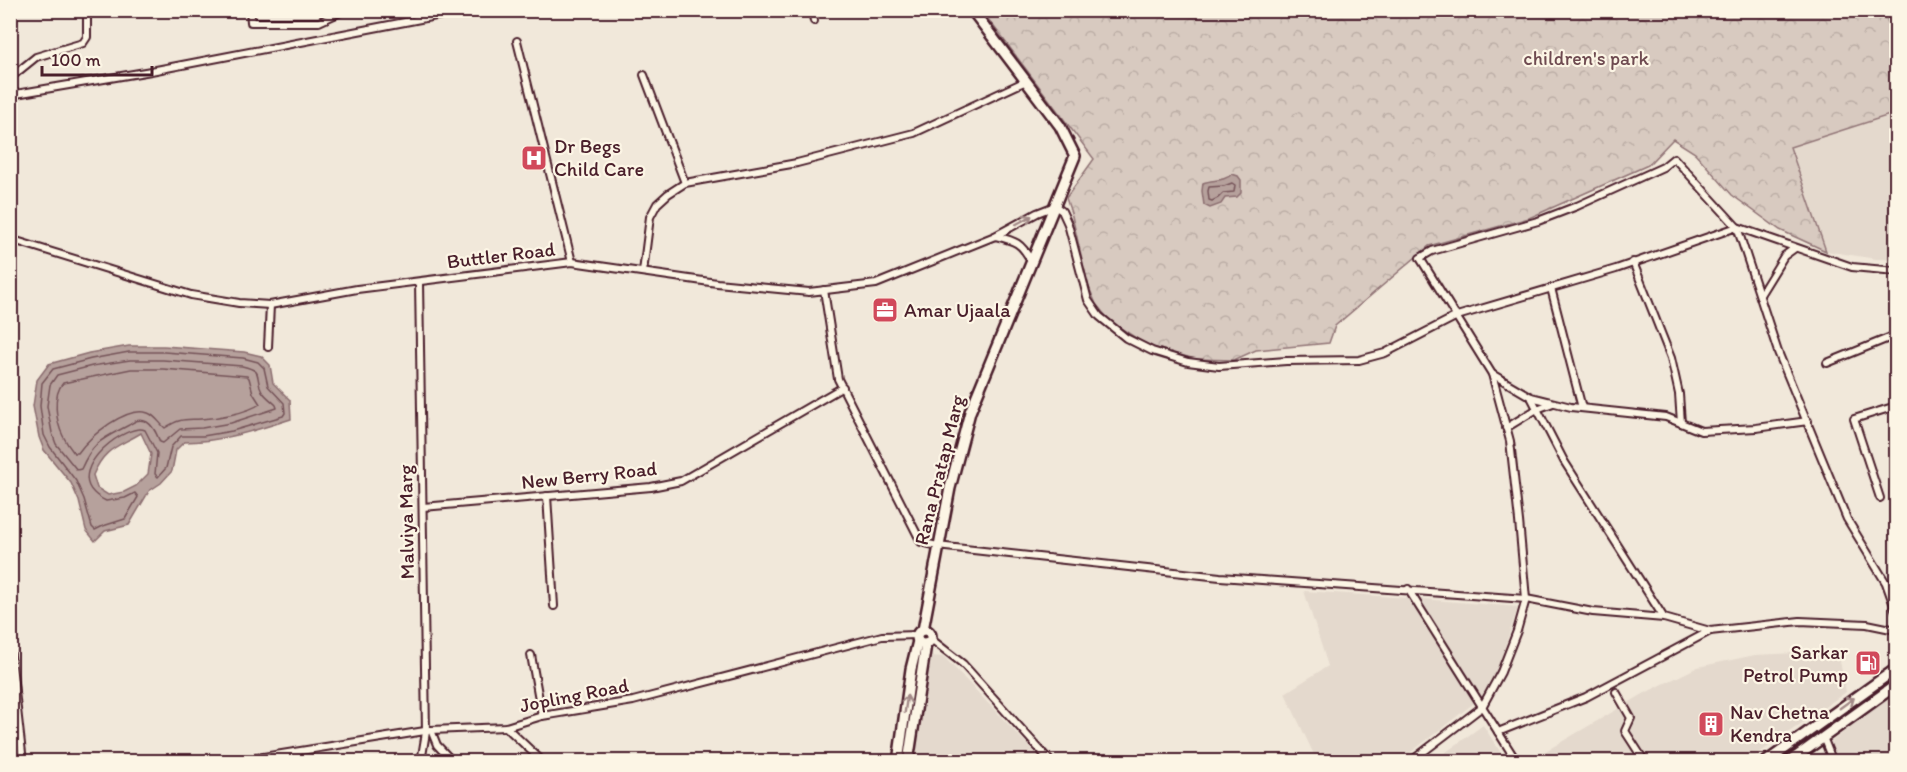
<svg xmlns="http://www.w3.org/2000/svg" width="1907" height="772" font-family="Itim,sans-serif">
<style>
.built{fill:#e4d9cd}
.park{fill:url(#park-crowns);stroke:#917476;stroke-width:1.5}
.water{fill:#b6a19c;stroke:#8b6d6f;stroke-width:1.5;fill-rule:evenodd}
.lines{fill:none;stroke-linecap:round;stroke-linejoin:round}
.shore{stroke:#755358;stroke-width:1.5}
.street-casing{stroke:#4a1f2b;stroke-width:10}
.secondary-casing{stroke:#4a1f2b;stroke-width:14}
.primary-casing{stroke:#4a1f2b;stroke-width:14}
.street{stroke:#fcf5e5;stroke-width:6}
.secondary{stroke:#fcf5e5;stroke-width:9}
.primary{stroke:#fcf5e5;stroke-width:9}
.oneway{stroke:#a38a88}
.labels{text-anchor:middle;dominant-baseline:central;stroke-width:4.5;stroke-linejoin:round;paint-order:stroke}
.park-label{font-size:20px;fill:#6e4a50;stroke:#fcf5e5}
.poi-label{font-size:20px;fill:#4a1f2b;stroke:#fcf5e5;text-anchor:start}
.street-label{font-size:20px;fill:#4a1f2b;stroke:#fcf5e5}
</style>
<defs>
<pattern id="park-crowns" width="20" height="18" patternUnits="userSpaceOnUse" patternTransform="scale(1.5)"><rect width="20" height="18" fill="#d8cac0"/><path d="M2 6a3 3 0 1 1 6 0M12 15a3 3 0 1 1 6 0" fill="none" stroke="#bbada5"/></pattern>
</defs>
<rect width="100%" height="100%" fill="#f1e8da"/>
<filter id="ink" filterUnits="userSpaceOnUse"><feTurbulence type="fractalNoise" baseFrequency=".0167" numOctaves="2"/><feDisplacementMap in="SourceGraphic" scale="12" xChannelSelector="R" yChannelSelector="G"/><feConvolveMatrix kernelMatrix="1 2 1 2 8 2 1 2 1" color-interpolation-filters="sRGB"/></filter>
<g filter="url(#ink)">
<g class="built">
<polygon points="1896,113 1896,259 1876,259 1826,251 1790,146"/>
<polygon points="1304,591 1422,599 1518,607 1500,662 1483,696 1410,753 1396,761 1317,761 1285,693 1328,666"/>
<polygon points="1838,651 1846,692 1748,761 1527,762 1645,693 1698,667 1755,655"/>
<polygon points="931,656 944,657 1043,761 913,761"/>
<polygon points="1896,691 1896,761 1811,762 1835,739"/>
<polygon points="1483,725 1506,761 1434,761"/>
</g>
<polygon class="park" points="982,11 1885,11 1896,42 1896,113 1790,147 1826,251 1780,230 1732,195 1695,153 1673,139 1648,165 1529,218 1429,246 1335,326 1329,343 1256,350 1234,360 1195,359 1148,346 1110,321 1096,304 1088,285 1072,216 1066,198 1094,159"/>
<g class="water">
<path d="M1232,174l6,2 3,4v13l-4,4 -12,1 -4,6 -11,4 -6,-3 -2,-14 1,-8c10,-4 21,-1 29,-9z"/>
<path d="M129,346h35l80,6 17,4 9,9 3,18 17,17 1,19c-35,11 -69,23 -107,23l-8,8 -4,21 -11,12 -12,8 -20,34 -24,6 -10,10 -9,-11 -7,-29 -8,-18 -27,-33 -5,-13 -6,-31 4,-26 12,-16 40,-11zM141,433l10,21 -3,20 -12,12 -12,6 -16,3 -11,-7 -4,-13c12,-28 25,-28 48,-42z"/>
</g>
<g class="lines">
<g class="shore">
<polygon points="1232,183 1235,185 1234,192 1223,193 1218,198 1212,201 1209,200 1208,191 1209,187 1224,186"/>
<path d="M129,352h35l79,6 15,4 6,6 4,18 16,17 1,10 -2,3 -51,15 -29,5h-22l-10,11 -5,21 -8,9 -3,-3 2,-21 -12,-23c-17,-8 -78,37 -51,63 3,3 8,6 12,8l19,-3 10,-5 3,4 -13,22 -22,7 -8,4 -3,-3 -8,-28 -8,-18 -26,-34 -6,-12 -4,-29 2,-23 11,-14 38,-10z"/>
<path d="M130,360h33l79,6c24,6 11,9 20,25 3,5 10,10 14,14l1,3 -46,15 -29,5 -22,1 -17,14 -3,-1c-3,-7 -6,-16 -13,-20 -7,-4 -12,-1 -18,3 -26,14 -35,15 -48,44l-4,1 -21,-26 -4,-11 -5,-27 3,-21 7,-10 35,-9z"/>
<path d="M131,369h32l84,7 2,2 4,15 7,11c-13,9 -43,14 -59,15 -17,1 -21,-1 -36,9 -6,-5 -9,-12 -17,-15 -21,-8 -58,23 -70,40h-4c-4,-5 -8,-11 -11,-17 -7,-14 -11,-41 0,-53z"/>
</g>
<g class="street-casing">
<g id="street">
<polyline points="250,10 251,22 319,22 345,10"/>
<polyline points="812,10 814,21"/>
<polyline points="517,41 572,262"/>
<polyline points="644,75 685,183"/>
<polyline points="10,78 36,57 83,43 87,37 87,10"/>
<polyline points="10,95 151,71 467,10"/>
<path d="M995,236c20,5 26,6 36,25"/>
<polyline points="10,239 191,295 239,303 270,305 357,289 572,262 717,283 809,292 876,284 995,236 1037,213 1055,206 1062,211 1068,224 1088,300 1099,316 1126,338 1152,351 1188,362 1219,366 1286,361 1359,360 1385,353 1457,316 1616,269 1737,227 1778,352 1847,519 1886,583 1896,611"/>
<polyline points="1633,262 1671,358 1679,394 1681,423"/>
<polyline points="643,272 650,217 657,204 668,194 685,183 797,163 914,133 1026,81"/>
<polyline points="419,282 426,732 421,762"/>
<polyline points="1551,288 1582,408"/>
<polyline points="824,290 838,379 921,542 937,546 1220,577 1526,599 1593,612 1664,618 1710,631 1800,621 1867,624 1896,630"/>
<polyline points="1760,295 1784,256 1795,248"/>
<polyline points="268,347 270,305"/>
<polyline points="1827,363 1896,335"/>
<polyline points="1492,374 1531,397 1571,407 1666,417 1701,431 1756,428 1808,421"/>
<polyline points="1531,397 1564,461 1664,618"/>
<polyline points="1506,428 1537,409 1553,403"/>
<polyline points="1894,493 1896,492"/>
<polyline points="547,496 554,606"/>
<polyline points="1880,498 1854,419 1896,406"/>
<polyline points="423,507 651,487 681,481 843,387"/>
<polyline points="1408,589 1517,762"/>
<polyline points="931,639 963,664 1051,762"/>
<polyline points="10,647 23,762"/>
<polyline points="531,655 542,716"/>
<polyline points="1616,692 1631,718 1625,731 1645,762"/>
<polyline points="506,727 543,762"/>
<polyline points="431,730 437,745 453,762"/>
<polyline points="1498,732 1586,697 1710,631"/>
<polyline points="1823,737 1833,762"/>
<polyline points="232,762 431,730 506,727 542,716 633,701 882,636 917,635"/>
<polyline points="1410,762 1482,707 1501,672 1517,631 1526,599 1519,521 1510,441 1492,374 1420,258 1432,251 1538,221 1577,206 1663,167 1674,158 1737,227 1852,267 1896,271"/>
</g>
</g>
<g class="secondary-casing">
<g id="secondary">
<polyline points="1895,10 1896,15"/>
<circle cx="924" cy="637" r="7"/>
<polyline points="923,630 950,488 970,412 1075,156 1060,126 972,10"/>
<polyline points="898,762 911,669 918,641"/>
<polyline points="908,762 926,644"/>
</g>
</g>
<g class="primary-casing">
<g id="primary">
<polyline points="1766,762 1896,669"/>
<polyline points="1789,762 1896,685"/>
</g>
</g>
<use href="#street" class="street"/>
<use href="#secondary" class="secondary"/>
<use href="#primary" class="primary"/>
</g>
<defs><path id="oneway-shaft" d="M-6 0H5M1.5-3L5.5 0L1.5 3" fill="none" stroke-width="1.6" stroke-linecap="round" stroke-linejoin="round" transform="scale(1.5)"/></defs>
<g class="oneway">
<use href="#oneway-shaft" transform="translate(1024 220) rotate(-28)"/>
<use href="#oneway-shaft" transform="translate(1847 703) rotate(-36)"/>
<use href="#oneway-shaft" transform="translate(906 704) rotate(-82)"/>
</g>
</g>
<defs>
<g id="hospital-square" transform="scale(1.35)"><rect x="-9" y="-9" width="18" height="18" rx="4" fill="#d1495b" stroke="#fcf5e5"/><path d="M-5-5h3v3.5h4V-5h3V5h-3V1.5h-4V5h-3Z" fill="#fff"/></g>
<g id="office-square" transform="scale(1.35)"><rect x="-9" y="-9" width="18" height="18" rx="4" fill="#d1495b" stroke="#fcf5e5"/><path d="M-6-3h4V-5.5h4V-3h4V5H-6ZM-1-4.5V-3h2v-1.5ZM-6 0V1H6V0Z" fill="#fff"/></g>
<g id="fuel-square" transform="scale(1.35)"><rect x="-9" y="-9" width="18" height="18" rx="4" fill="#d1495b" stroke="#fcf5e5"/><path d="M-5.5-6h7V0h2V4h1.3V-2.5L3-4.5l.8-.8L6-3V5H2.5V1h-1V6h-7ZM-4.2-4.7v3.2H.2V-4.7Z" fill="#fff"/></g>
<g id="building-square" transform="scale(1.35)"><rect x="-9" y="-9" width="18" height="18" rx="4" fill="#d1495b" stroke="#fcf5e5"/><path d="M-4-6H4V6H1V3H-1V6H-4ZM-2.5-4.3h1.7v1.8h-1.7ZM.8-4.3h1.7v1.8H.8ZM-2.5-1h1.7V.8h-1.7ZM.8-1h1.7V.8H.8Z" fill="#fff"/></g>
</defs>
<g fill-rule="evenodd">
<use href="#hospital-square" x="534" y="158"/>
<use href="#office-square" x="885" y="310"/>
<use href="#fuel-square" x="1868" y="663"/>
<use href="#building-square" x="1711" y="724"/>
</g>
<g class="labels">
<g class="park-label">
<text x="1586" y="58">children's park</text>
</g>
<g class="poi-label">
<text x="554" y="146">Dr Begs<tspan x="554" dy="23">Child Care</tspan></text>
<text x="904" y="310">Amar Ujaala</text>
<text x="1848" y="652" text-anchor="end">Sarkar<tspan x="1848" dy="23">Petrol Pump</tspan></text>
<text x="1730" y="712">Nav Chetna<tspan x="1730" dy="23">Kendra</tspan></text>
</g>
<g class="street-label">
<text transform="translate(501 255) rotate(-7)">Buttler Road</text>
<text transform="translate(939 470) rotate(-76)">Rana Pratap Marg</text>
<text transform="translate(589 475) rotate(-6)">New Berry Road</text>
<text transform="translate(406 522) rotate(-91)">Malviya Marg</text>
<text transform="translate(574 695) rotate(-11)">Jopling Road</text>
</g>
</g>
<rect width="1907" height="772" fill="none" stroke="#fcf5e5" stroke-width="36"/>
<rect x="18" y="18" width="1871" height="736" fill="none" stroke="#4a1f2b" stroke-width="2" filter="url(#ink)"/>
<path d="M42 66v9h110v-9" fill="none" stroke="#4a1f2b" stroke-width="3"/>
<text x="51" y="66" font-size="18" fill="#4a1f2b" stroke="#fcf5e5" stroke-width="4.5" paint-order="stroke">100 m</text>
</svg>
